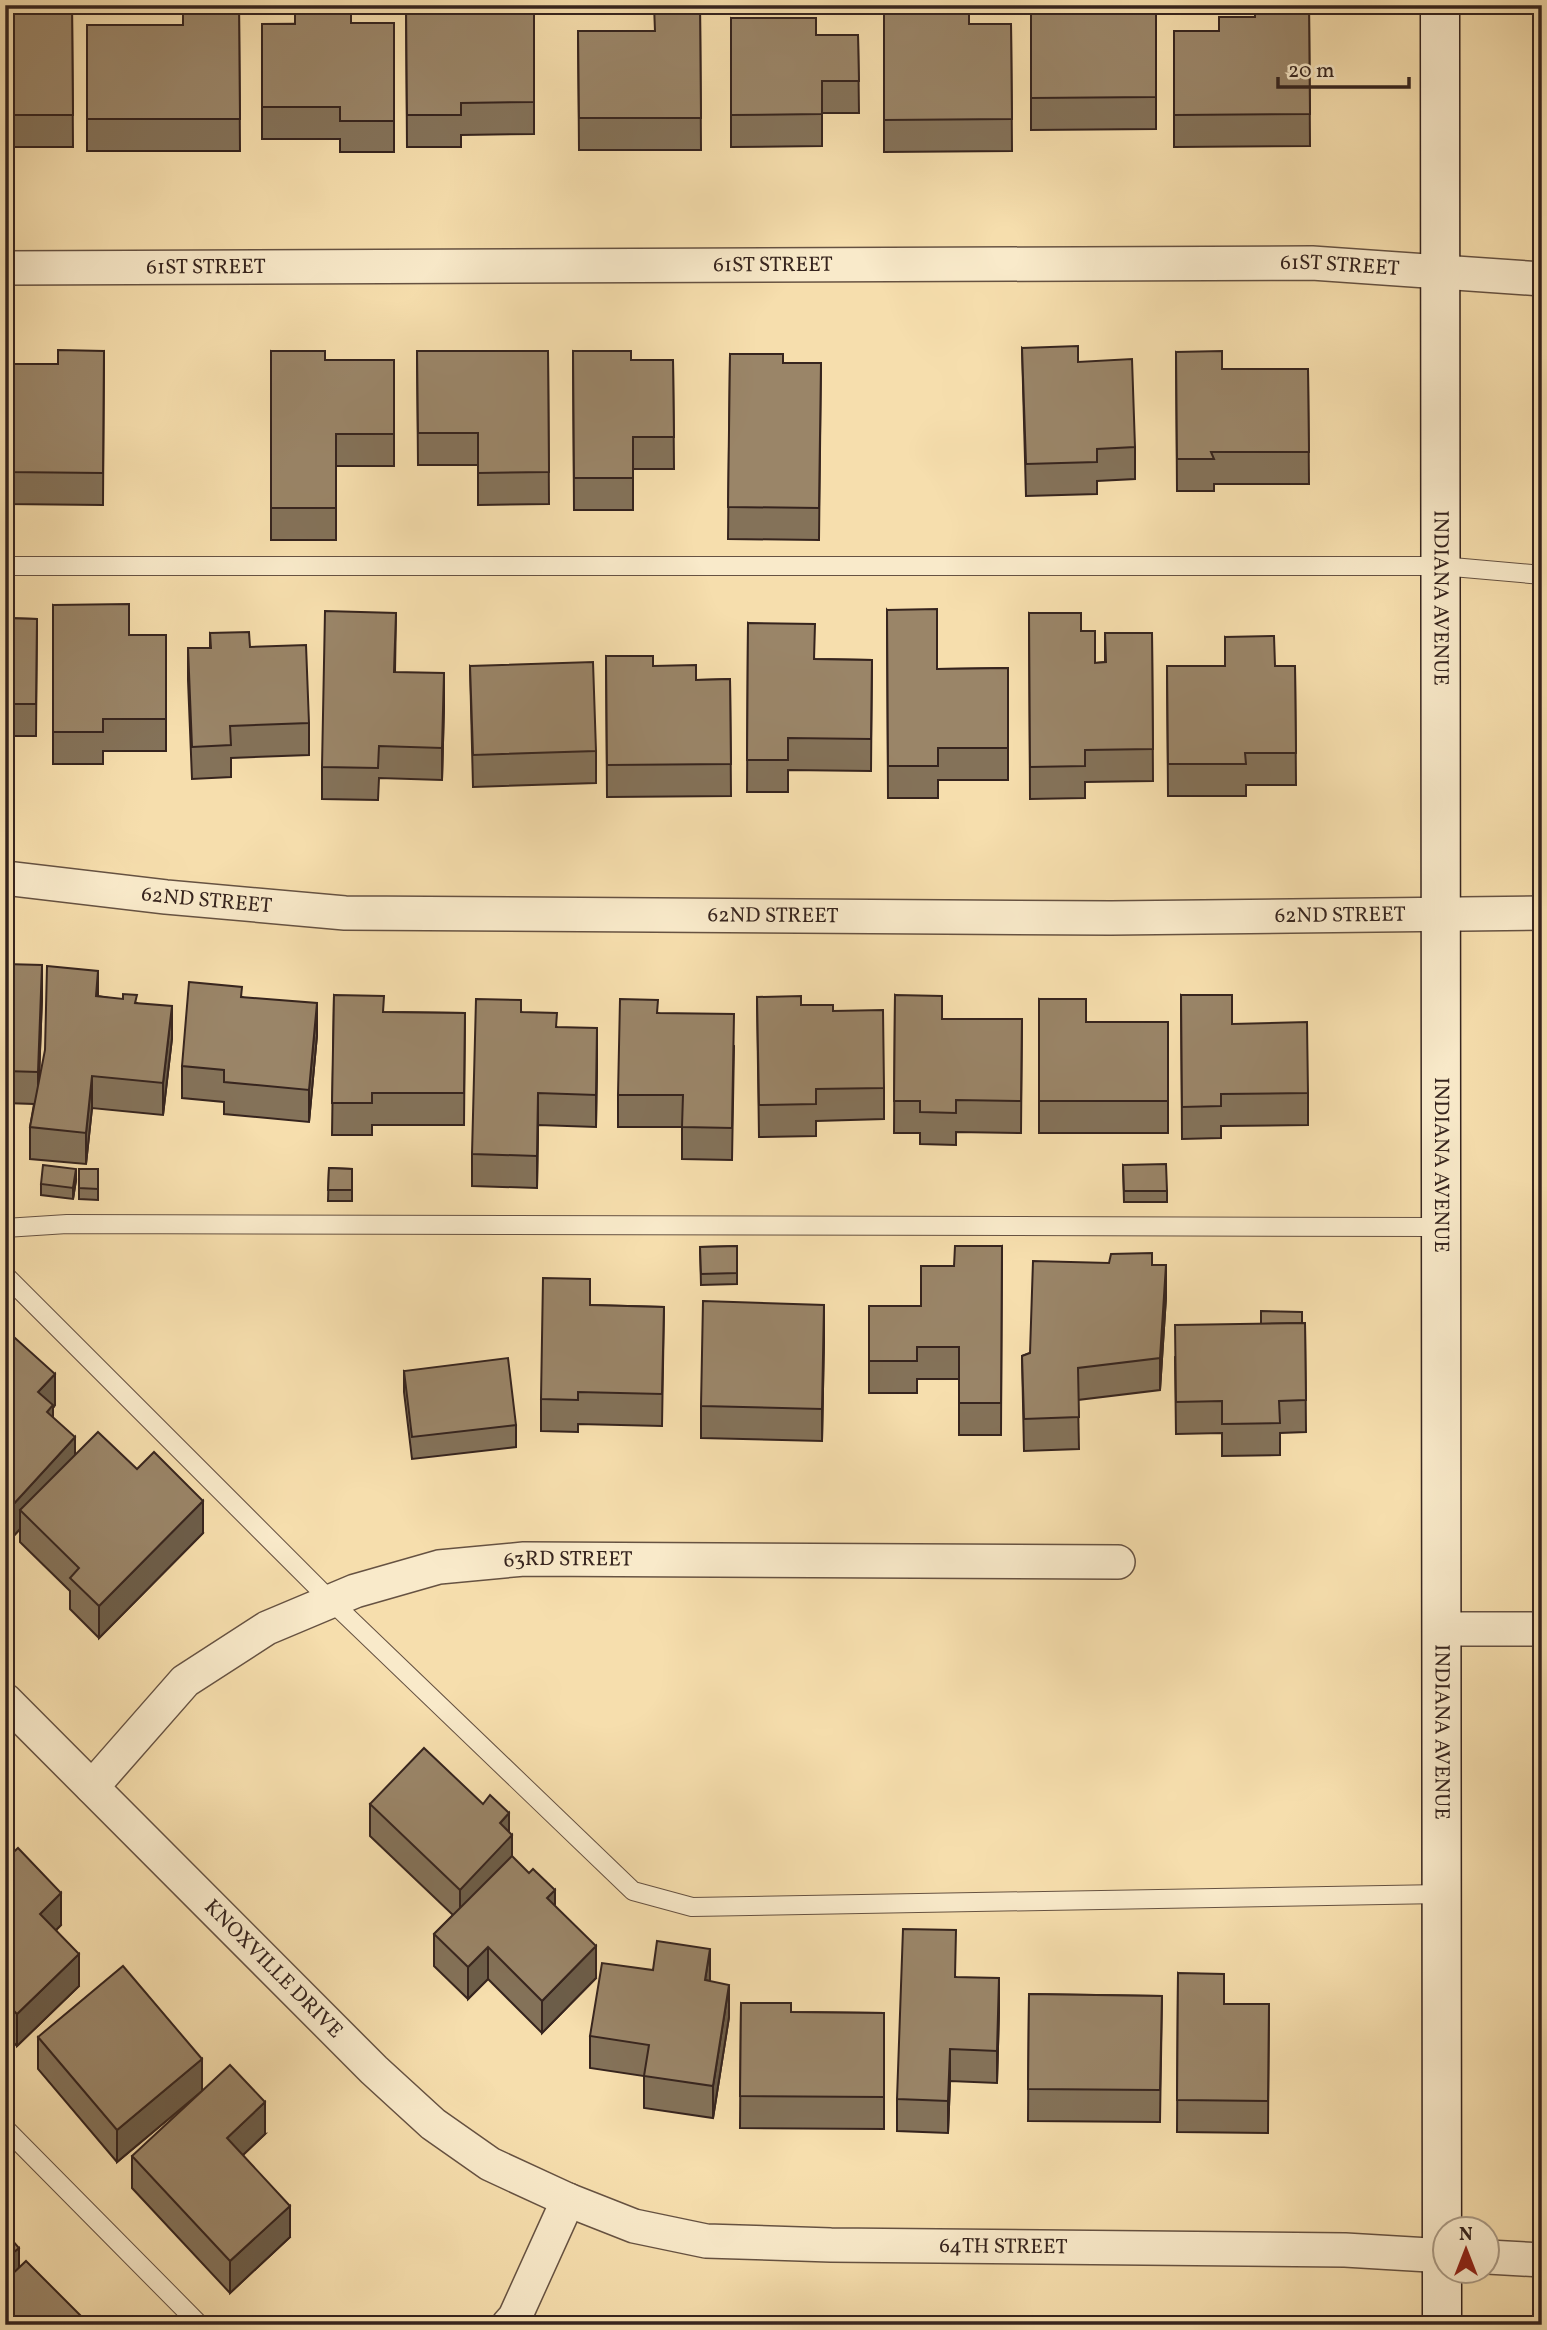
<svg xmlns="http://www.w3.org/2000/svg" width="1547" height="2330" font-family="Vollkorn,serif">
<style>
.lines{fill:none;stroke-linecap:round;stroke-linejoin:round}
.lane-casing{stroke:#665242;stroke-width:20}
.street-casing{stroke:#665242;stroke-width:36}
.secondary-casing{stroke:#36241e;stroke-width:41}
.lane{stroke:#f9eaca;stroke-width:18}
.street{stroke:#f9eaca;stroke-width:33}
.secondary{stroke:#f9eaca;stroke-width:38}
.wall{fill:#847259;stroke:#36241e;stroke-width:2}
.shaded-wall{fill:#6c5d49;stroke:#36241e;stroke-width:2}
.building{fill:#9a8568;stroke:#36241e;stroke-width:2}
.labels{text-anchor:middle;dominant-baseline:central;stroke-width:5;stroke-linejoin:round;paint-order:stroke}
.street-label{font-size:21px;fill:#36241e;stroke:#f9eaca}
</style>
<rect width="100%" height="100%" fill="#f6dead"/>
<filter id="stains"><feTurbulence type="fractalNoise" baseFrequency=".00286" numOctaves="4"/><feColorMatrix values="0 0 0 0 .2 0 0 0 0 .09 0 0 0 0 .02 0 0 0 .5 -.17"/></filter>
<radialGradient id="worn" r=".72"><stop offset=".6" stop-color="#630" stop-opacity="0"/><stop offset="1" stop-color="#630" stop-opacity=".3"/></radialGradient>
<g class="lines">
<g class="lane-casing">
<g id="lane">
<polyline points="5,566 1441,566 1542,575"/>
<polyline points="5,1228 67,1224 1441,1227"/>
<polyline points="5,1275 331,1601 633,1891 692,1907 1442,1894"/>
<polyline points="5,2128 200,2325"/>
</g>
</g>
<g class="street-casing">
<g id="street">
<path id="s1" d="M5,268l1307,-5 230,16"/>
<path id="s2" d="M5,878l161,19 179,16 766,5 431,-5"/>
<polyline points="1442,1629 1542,1629"/>
<path id="s3" d="M5,1700l369,370 59,54 57,40 78,36 66,26 72,15 125,4 514,5 101,6"/>
<path id="s4" d="M92,1787l93,-106 82,-53 88,-37 84,-24 85,-8 594,3"/>
<polyline points="1488,2257 1542,2260"/>
<polyline points="508,2325 515,2317 568,2200"/>
</g>
</g>
<g class="secondary-casing">
<g id="secondary">
<path id="s5" d="M1440,5l2,2320"/>
</g>
</g>
<use href="#lane" class="lane"/>
<use href="#street" class="street"/>
<use href="#secondary" class="secondary"/>
</g>
<g class="wall">
<polygon points="5,5 72,5 73,147 5,147"/>
<polygon points="239,5 240,151 87,151 87,25 183,25"/>
<polygon points="406,5 460,7 534,7 534,134 461,135 461,147 407,147"/>
<polygon points="700,5 701,150 579,150 578,31 654,31"/>
<polygon points="1031,5 1156,5 1156,129 1031,130"/>
<polygon points="1309,5 1310,146 1174,147 1174,31 1219,31 1255,17"/>
<polygon points="884,13 969,24 1011,24 1012,151 884,152"/>
<polygon points="731,18 816,35 858,35 859,113 822,113 822,146 731,147"/>
<polygon points="394,23 394,152 340,152 340,139 262,139 262,24"/>
<polygon points="1022,348 1135,447 1135,479 1097,481 1097,494 1026,496"/>
<polygon points="104,351 103,505 5,504 5,364 58,364"/>
<polygon points="271,351 325,360 394,360 394,466 336,466 336,540 271,540"/>
<polygon points="417,351 548,351 549,504 478,505 478,465 418,465"/>
<polygon points="573,351 631,360 673,360 674,469 633,469 633,510 574,510"/>
<polygon points="1176,352 1222,369 1308,369 1309,484 1214,484 1214,491 1177,491"/>
<polygon points="730,354 783,363 821,363 819,540 728,539"/>
<polygon points="53,605 129,635 166,635 166,751 103,751 103,764 53,764"/>
<polygon points="887,610 937,669 1008,668 1008,780 938,780 938,798 888,798"/>
<polygon points="396,613 395,672 444,705 442,780 379,778 378,800 322,799 322,767"/>
<polygon points="1029,613 1081,631 1095,663 1105,662 1105,633 1152,633 1153,781 1085,782 1085,798 1030,799"/>
<polygon points="5,618 37,619 36,736 5,736"/>
<polygon points="748,623 815,659 872,660 871,771 788,770 788,792 747,792"/>
<polygon points="210,633 250,647 309,723 309,755 231,758 231,777 192,779 188,680 188,648 210,648"/>
<polygon points="1225,637 1275,666 1295,666 1296,785 1246,785 1246,796 1168,796 1167,666 1225,666"/>
<polygon points="606,656 653,666 696,680 730,679 731,796 607,797"/>
<polygon points="470,666 596,751 596,783 473,787"/>
<polygon points="5,964 42,997 39,1079 98,996 137,1003 172,1038 163,1115 92,1108 86,1164 30,1159 30,1127 34,1104 5,1103"/>
<polygon points="334,995 384,1012 465,1013 464,1125 372,1125 372,1135 332,1135"/>
<polygon points="895,995 942,1019 1022,1019 1021,1133 956,1132 956,1145 920,1144 920,1133 894,1133"/>
<polygon points="1181,995 1232,1024 1308,1093 1308,1125 1221,1126 1221,1138 1182,1139"/>
<polygon points="242,997 317,1035 309,1122 224,1114 224,1102 182,1098 182,1066"/>
<polygon points="757,997 833,1011 884,1088 884,1119 816,1121 816,1136 759,1137"/>
<polygon points="1039,999 1086,1022 1168,1022 1168,1133 1039,1133"/>
<polygon points="521,1012 557,1027 597,1060 596,1127 538,1125 537,1188 472,1186 472,1154"/>
<polygon points="658,1013 734,1046 732,1160 682,1159 682,1127 618,1127 618,1095"/>
<polygon points="1123,1165 1167,1191 1167,1202 1124,1202"/>
<polygon points="329,1168 352,1169 352,1201 328,1201"/>
<polygon points="79,1169 98,1169 98,1200 79,1199"/>
<polygon points="76,1180 73,1199 41,1195 41,1184"/>
<polygon points="737,1246 737,1284 701,1285 700,1247"/>
<polygon points="1002,1246 1001,1435 959,1435 959,1379 917,1379 917,1393 869,1393 869,1306 921,1306 954,1266"/>
<polygon points="1152,1265 1166,1297 1160,1390 1078,1400 1079,1449 1024,1451 1022,1356 1030,1353"/>
<polygon points="590,1305 664,1307 662,1426 578,1424 578,1432 541,1431 541,1399"/>
<polygon points="1302,1323 1305,1323 1306,1432 1280,1433 1280,1455 1222,1456 1222,1433 1176,1434 1175,1357"/>
<polygon points="5,1329 55,1405 53,1408 53,1418 75,1455 203,1533 99,1638 70,1609 70,1591 20,1542 20,1529 10,1540 5,1536"/>
<polygon points="824,1337 822,1441 701,1438 701,1406"/>
<polygon points="404,1371 516,1425 516,1447 412,1459 404,1392"/>
<polygon points="370,1804 509,1832 512,1857 555,1906 596,1978 542,2033 488,1979 468,1999 434,1966 434,1934 453,1915 370,1836"/>
<polygon points="5,1860 61,1925 56,1930 79,1986 17,2046 5,2034"/>
<polygon points="1178,1973 1224,2004 1269,2004 1268,2133 1177,2132"/>
<polygon points="956,1977 999,2010 997,2083 950,2081 948,2133 897,2131 897,2099"/>
<polygon points="710,1981 729,2017 713,2118 644,2108 644,2076 590,2068 590,2036"/>
<polygon points="1029,1994 1162,1996 1160,2122 1028,2121"/>
<polygon points="741,2003 791,2012 884,2013 884,2129 740,2128"/>
<polygon points="38,2037 202,2091 117,2162 38,2069"/>
<polygon points="265,2134 243,2155 290,2237 230,2293 132,2188 132,2156"/>
</g>
<g class="shaded-wall">
<polygon points="444,673 444,705 442,780 442,748"/>
<polygon points="42,965 42,997 38,1104 38,1072"/>
<polygon points="98,971 98,1003 96,996"/>
<polygon points="317,1003 317,1035 309,1122 309,1090"/>
<polygon points="172,1006 172,1038 163,1115 163,1083"/>
<polygon points="597,1028 597,1060 596,1127 596,1095"/>
<polygon points="92,1076 92,1108 86,1164 86,1133"/>
<polygon points="538,1093 538,1125 537,1188 537,1156"/>
<polygon points="76,1169 76,1180 73,1199 73,1188"/>
<polygon points="1166,1265 1166,1297 1160,1390 1160,1358"/>
<polygon points="824,1305 824,1337 822,1441 822,1409"/>
<polygon points="55,1374 55,1405 53,1408 53,1437 38,1392"/>
<polygon points="75,1437 75,1469 20,1510 20,1529 10,1540 10,1508"/>
<polygon points="203,1501 203,1533 99,1638 99,1606"/>
<polygon points="509,1813 509,1838 512,1835 512,1867 460,1922 460,1890 500,1823"/>
<polygon points="555,1890 555,1922 547,1898"/>
<polygon points="61,1893 61,1925 40,1946 40,1914"/>
<polygon points="596,1946 596,1978 542,2033 542,2001"/>
<polygon points="488,1947 488,1979 468,1999 468,1967"/>
<polygon points="710,1949 710,1981 705,1980"/>
<polygon points="79,1954 79,1986 17,2046 17,2014"/>
<polygon points="999,1978 999,2010 997,2083 997,2051"/>
<polygon points="729,1985 729,2017 713,2118 713,2086"/>
<polygon points="950,2049 950,2081 948,2133 948,2101"/>
<polygon points="202,2059 202,2091 117,2162 117,2130"/>
<polygon points="265,2102 265,2134 227,2170 227,2138"/>
<polygon points="290,2206 290,2237 230,2293 230,2261"/>
<polygon points="19,2248 19,2280 5,2291 5,2259"/>
</g>
<g class="building">
<polygon points="5,5 72,5 73,115 5,115"/>
<polygon points="183,5 239,5 240,119 87,119 87,25 183,25"/>
<polygon points="406,5 460,5 460,7 534,7 534,102 461,103 461,115 407,115"/>
<polygon points="654,5 700,5 701,118 579,118 578,31 655,31"/>
<polygon points="1031,5 1156,5 1156,97 1031,98"/>
<polygon points="1255,5 1309,5 1310,114 1174,115 1174,31 1219,31 1219,17 1255,17"/>
<polygon points="295,12 351,12 351,23 394,23 394,121 340,121 340,107 262,107 262,24 295,24"/>
<polygon points="969,12 969,24 1011,24 1012,119 884,120 884,13"/>
<polygon points="731,18 816,18 816,35 858,35 859,81 822,81 822,114 731,115"/>
<polygon points="1078,346 1078,362 1132,359 1135,447 1097,449 1097,462 1026,464 1022,348"/>
<polygon points="58,350 104,351 103,473 5,472 5,364 58,364"/>
<polygon points="271,351 325,351 325,360 394,360 394,434 336,434 336,508 271,508"/>
<polygon points="417,351 548,351 549,472 478,473 478,433 418,433"/>
<polygon points="573,351 631,351 631,360 673,360 674,437 633,437 633,478 574,478"/>
<polygon points="1222,351 1222,369 1308,369 1309,452 1211,452 1214,459 1177,459 1176,352"/>
<polygon points="730,354 783,354 783,363 821,363 819,508 728,507"/>
<polygon points="129,604 129,635 166,635 166,719 103,719 103,732 53,732 53,605"/>
<polygon points="937,609 937,669 1008,668 1008,748 938,748 938,766 888,766 887,610"/>
<polygon points="325,611 396,613 394,672 444,673 442,748 379,746 378,768 322,767"/>
<polygon points="1029,613 1081,613 1081,631 1095,631 1095,663 1106,662 1105,633 1152,633 1153,749 1085,750 1085,766 1030,767"/>
<polygon points="5,618 37,619 36,704 5,704"/>
<polygon points="748,623 815,624 814,659 872,660 871,739 788,738 788,760 747,760"/>
<polygon points="249,632 250,647 306,645 309,723 230,726 231,745 192,747 188,648 211,648 210,633"/>
<polygon points="1274,636 1275,666 1295,666 1296,753 1245,753 1246,764 1168,764 1167,666 1225,666 1225,637"/>
<polygon points="606,656 653,656 653,666 696,665 696,680 730,679 731,764 607,765"/>
<polygon points="593,662 596,751 473,755 470,666"/>
<polygon points="5,964 42,965 38,1072 5,1071"/>
<polygon points="47,966 98,971 96,996 123,999 123,994 137,995 135,1003 172,1006 163,1083 92,1076 86,1133 30,1127 45,1050"/>
<polygon points="189,982 242,987 241,997 317,1003 309,1090 224,1082 224,1070 182,1066"/>
<polygon points="334,995 384,996 383,1012 465,1013 464,1093 372,1093 372,1103 332,1103"/>
<polygon points="895,995 942,996 942,1019 1022,1019 1021,1101 956,1100 956,1113 920,1112 920,1101 894,1101"/>
<polygon points="1181,995 1232,995 1232,1024 1307,1022 1308,1093 1221,1094 1221,1106 1182,1107"/>
<polygon points="801,996 801,1005 833,1005 833,1011 883,1010 884,1088 816,1089 816,1104 759,1105 757,997"/>
<polygon points="476,999 521,1000 521,1012 557,1013 556,1027 597,1028 596,1095 538,1093 537,1156 472,1154"/>
<polygon points="620,999 658,1000 657,1013 734,1014 732,1128 682,1127 683,1095 618,1095"/>
<polygon points="1039,999 1086,999 1086,1022 1168,1022 1168,1101 1039,1101"/>
<polygon points="1166,1164 1167,1191 1124,1191 1123,1165"/>
<polygon points="43,1165 76,1169 73,1188 41,1184"/>
<polygon points="329,1168 352,1169 352,1190 328,1190"/>
<polygon points="79,1169 98,1169 98,1189 79,1188"/>
<polygon points="737,1246 737,1273 701,1274 700,1247"/>
<polygon points="955,1246 1002,1246 1001,1403 959,1403 959,1347 917,1347 917,1361 869,1361 869,1306 921,1306 921,1266 954,1266"/>
<polygon points="1152,1253 1152,1265 1166,1265 1160,1358 1078,1368 1079,1417 1024,1419 1022,1356 1030,1353 1033,1261 1109,1263 1111,1254"/>
<polygon points="543,1278 590,1279 590,1305 664,1307 662,1394 578,1392 578,1400 541,1399"/>
<polygon points="703,1301 824,1305 822,1409 701,1406"/>
<polygon points="1261,1311 1302,1312 1302,1323 1261,1324"/>
<polygon points="1305,1323 1306,1400 1279,1401 1280,1423 1222,1424 1222,1401 1176,1402 1175,1325"/>
<polygon points="5,1329 55,1374 38,1392 53,1405 47,1412 75,1437 10,1508 5,1504"/>
<polygon points="508,1358 516,1425 412,1437 404,1371"/>
<polygon points="98,1432 137,1469 154,1452 203,1501 99,1606 70,1578 79,1568 20,1510"/>
<polygon points="424,1748 483,1804 490,1795 509,1813 500,1823 512,1835 460,1890 370,1804"/>
<polygon points="18,1848 61,1893 40,1914 79,1954 17,2014 5,2002 5,1860"/>
<polygon points="512,1856 529,1873 533,1869 555,1890 547,1898 596,1946 542,2001 488,1947 468,1967 434,1934"/>
<polygon points="903,1929 956,1930 955,1977 999,1978 997,2051 950,2049 948,2101 897,2099"/>
<polygon points="657,1941 710,1949 705,1980 729,1985 713,2086 644,2076 649,2045 590,2036 602,1963 653,1970"/>
<polygon points="123,1966 202,2059 117,2130 38,2037"/>
<polygon points="1178,1973 1224,1974 1224,2004 1269,2004 1268,2101 1177,2100"/>
<polygon points="1029,1994 1162,1996 1160,2090 1028,2089"/>
<polygon points="741,2003 791,2003 791,2012 884,2013 884,2097 740,2096"/>
<polygon points="230,2065 265,2102 227,2138 290,2206 230,2261 132,2156"/>
<polygon points="5,2232 19,2248 5,2259"/>
<polygon points="26,2261 90,2325 5,2325 5,2281"/>
</g>
<g class="labels">
<g class="street-label">
<text stroke="none"><textPath href="#s1" startOffset="768">61ST STREET</textPath></text>
<text stroke="none"><textPath href="#s1" startOffset="201">61ST STREET</textPath></text>
<text stroke="none"><textPath href="#s1" startOffset="1335">61ST STREET</textPath></text>
<text stroke="none"><textPath href="#s5" startOffset="593">INDIANA AVENUE</textPath></text>
<text stroke="none"><textPath href="#s2" startOffset="203">62ND STREET</textPath></text>
<text stroke="none"><textPath href="#s2" startOffset="1337">62ND STREET</textPath></text>
<text stroke="none"><textPath href="#s2" startOffset="770">62ND STREET</textPath></text>
<text stroke="none"><textPath href="#s5" startOffset="1160">INDIANA AVENUE</textPath></text>
<text stroke="none"><textPath href="#s4" startOffset="551">63RD STREET</textPath></text>
<text stroke="none"><textPath href="#s5" startOffset="1727">INDIANA AVENUE</textPath></text>
<text stroke="none"><textPath href="#s3" startOffset="380">KNOXVILLE DRIVE</textPath></text>
<text stroke="none"><textPath href="#s3" startOffset="1200">64TH STREET</textPath></text>
</g>
</g>
<rect width="1547" height="2330" fill="none" stroke="#f6dead" stroke-width="28"/>
<rect x="7" y="7" width="1533" height="2316" fill="none" stroke="#36241e" stroke-width="3.5"/>
<rect x="14" y="14" width="1519" height="2302" fill="none" stroke="#36241e" stroke-width="2"/>
<g transform="translate(1466 2250)"><circle r="33" fill="#f9eaca" stroke="#ab9b85" stroke-width="2"/>
<path d="M0-5L12 26L0 18L-12 26Z" fill="#8f2418"/>
<text y="-10" font-size="19" font-weight="bold" text-anchor="middle" fill="#36241e">N</text>
</g>
<path d="M1278 77v10h131v-10" fill="none" stroke="#36241e" stroke-width="3.5"/>
<text x="1288" y="77" font-size="21" fill="#36241e" stroke="#f9eaca" stroke-width="5" paint-order="stroke">20 m</text>
<rect width="100%" height="100%" filter="url(#stains)"/>
<rect width="100%" height="100%" fill="url(#worn)"/>
</svg>
